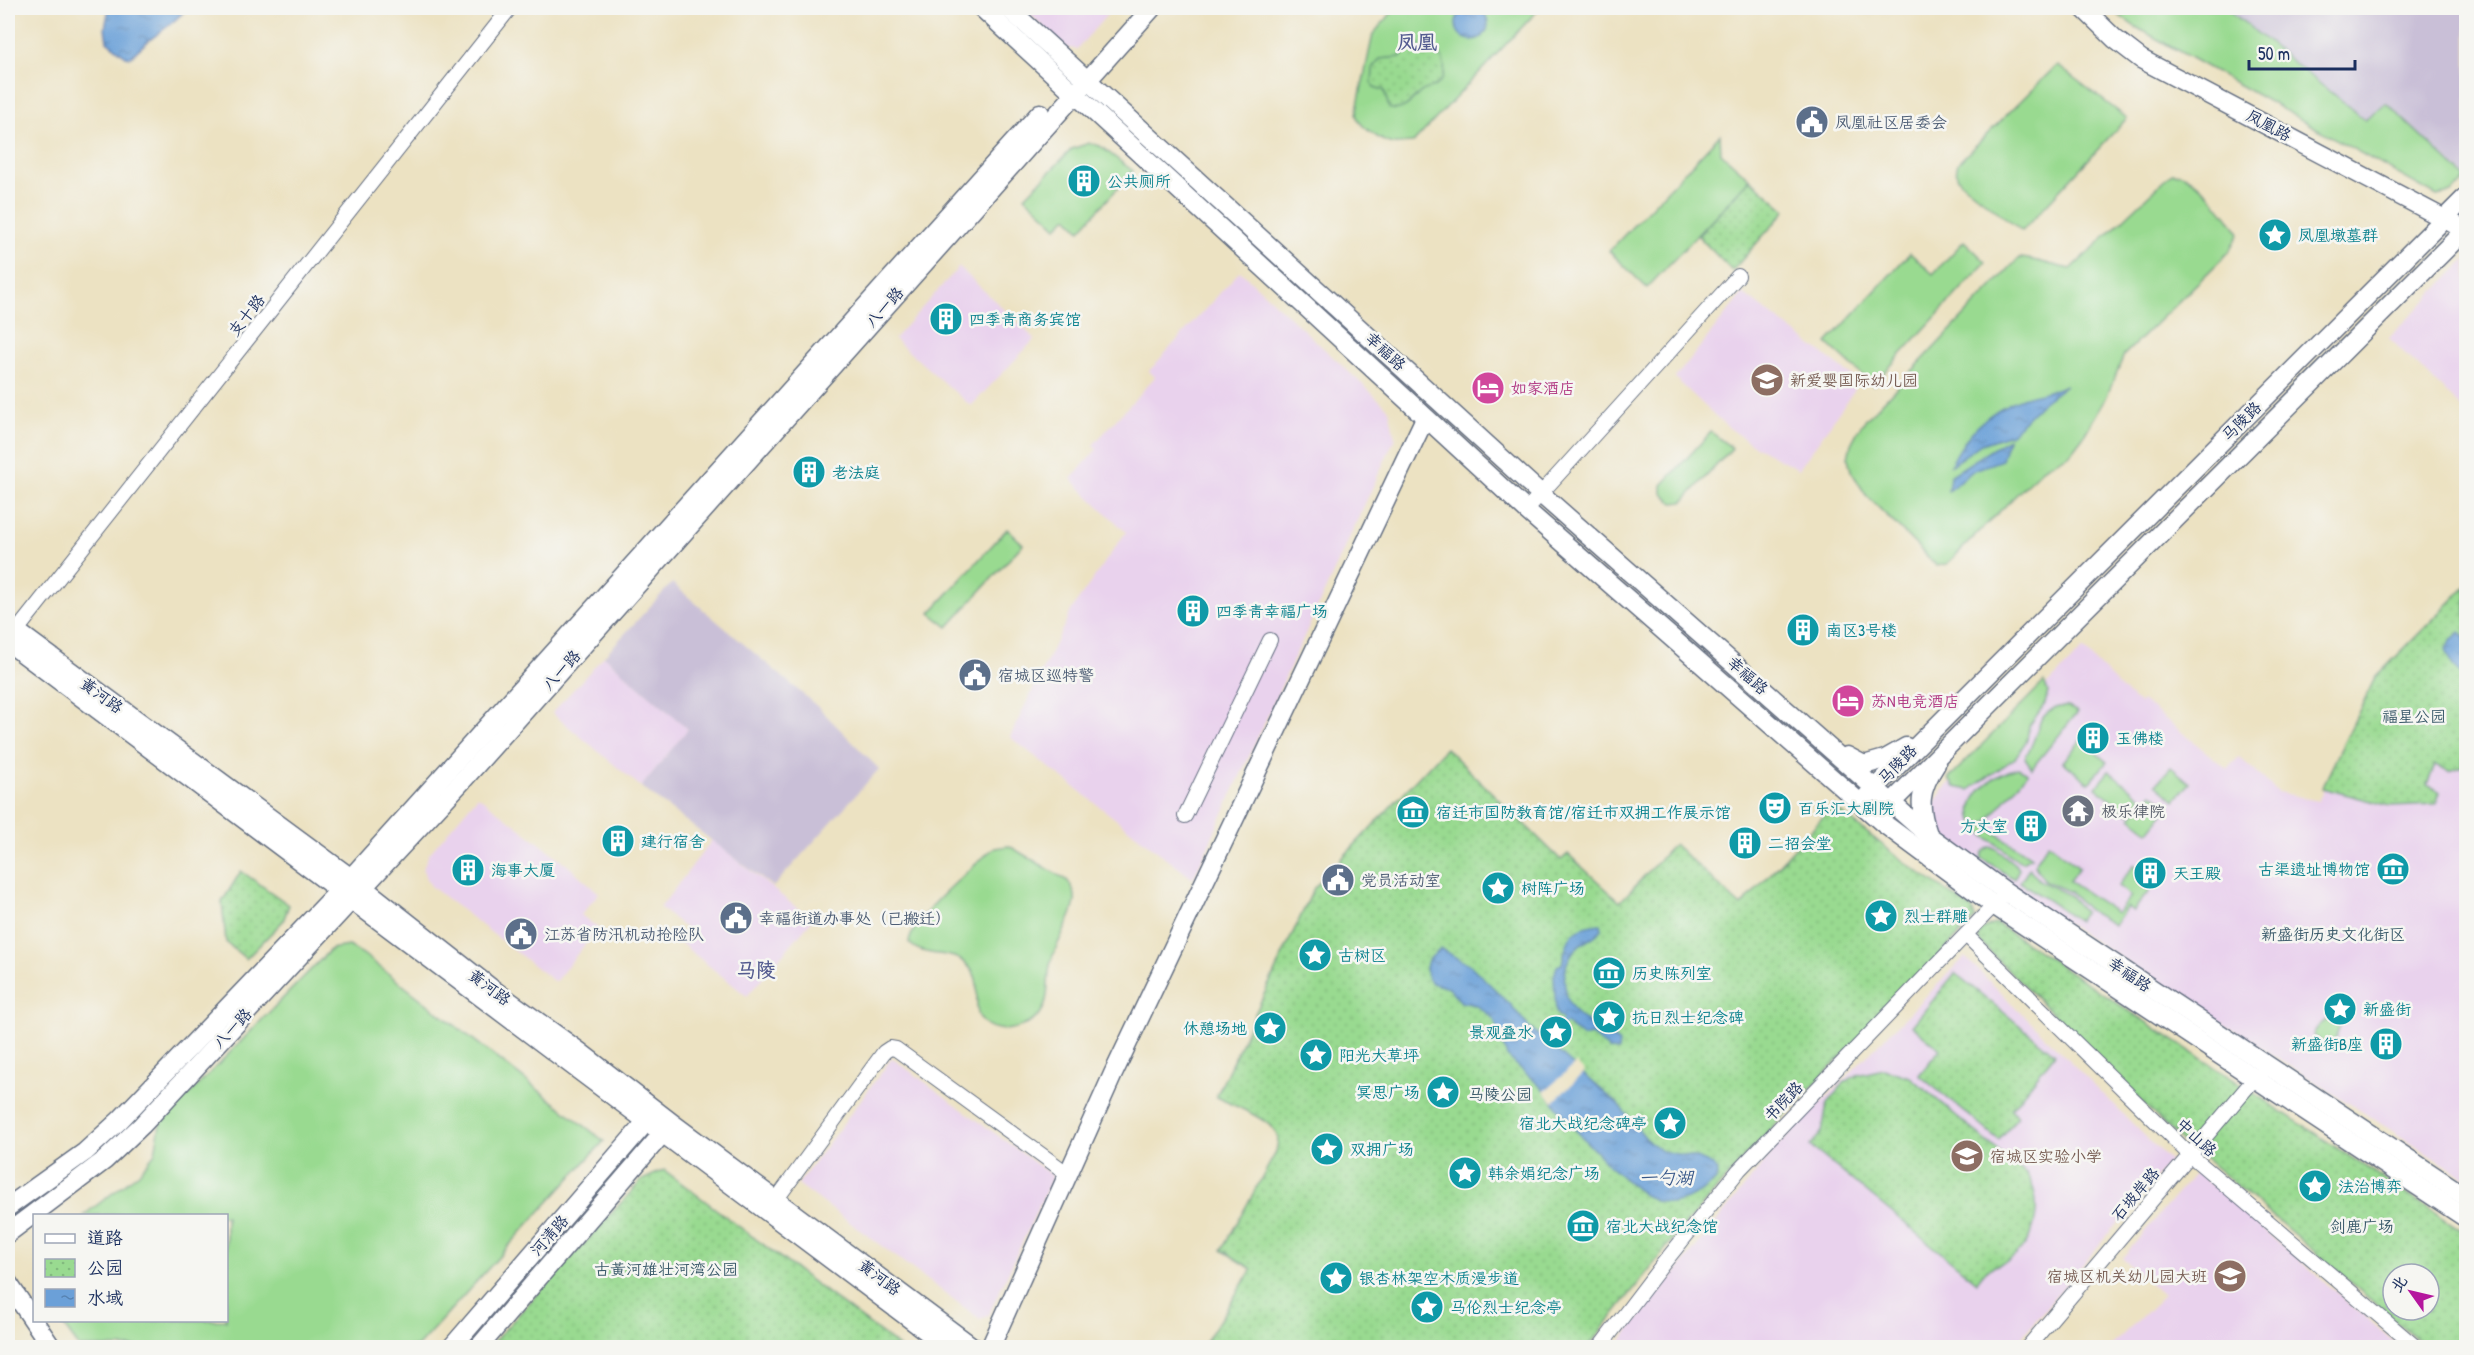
<svg xmlns="http://www.w3.org/2000/svg" width="2474" height="1355" font-family="'Patrick Hand','LXGW WenKai TC',sans-serif">
<style>
.built{fill:#e9d2ed}
.industrial{fill:#c9bfd7}
.green{fill:#99da90;stroke:#5a8477;stroke-width:1.5}
.park{fill:url(#park-dots);stroke:#5a8477;stroke-width:1.5;fill-rule:evenodd}
.water{fill:url(#water-ripples);stroke:#43689b;stroke-width:1.5}
.pier{fill:#ece2c2}
.lines{fill:none;stroke-linecap:round;stroke-linejoin:round}
.stream{stroke:#6ba0d8;stroke-width:4.5}
.street-casing{stroke:#646e81;stroke-width:16}
.secondary-casing{stroke:#646e81;stroke-width:21}
.street{stroke:#fff;stroke-width:14}
.secondary{stroke:#fff;stroke-width:18}
.labels{text-anchor:middle;dominant-baseline:central;stroke-width:5;stroke-linejoin:round;paint-order:stroke}
.service-label{font-size:16px;fill:#4e5e75;stroke:#f6f6f2;text-anchor:start}
.street-label{font-size:16px;fill:#1b2f5e;stroke:#f6f6f2}
.culture-label{font-size:16px;fill:#0d838f;stroke:#f6f6f2;text-anchor:start}
.education-label{font-size:16px;fill:#785e54;stroke:#f6f6f2;text-anchor:start}
.hotel-label{font-size:16px;fill:#b23c85;stroke:#f6f6f2;text-anchor:start}
.park-label{font-size:16px;fill:#3a5a6a;stroke:#f6f6f2}
.worship-label{font-size:16px;fill:#5b616d;stroke:#f6f6f2;text-anchor:start}
.water-label{font-size:18px;font-style:italic;fill:#375789;stroke:#f6f6f2}
.quarter-label{font-size:20px;font-weight:bold;fill:#545c90;stroke:#f6f6f2}
</style>
<defs>
<pattern id="park-dots" width="8" height="8" patternUnits="userSpaceOnUse" patternTransform="scale(1.5)"><rect width="8" height="8" fill="#99da90"/><path d="M2 2h.1M6 6h.1" fill="none" stroke="#83bb7f" stroke-width="1.8" stroke-linecap="round"/></pattern>
<pattern id="water-ripples" width="26" height="14" patternUnits="userSpaceOnUse" patternTransform="scale(1.5)"><rect width="26" height="14" fill="#6ba0d8"/><path d="M2 4q2-2 4 0t4 0M15 11q2-2 4 0t4 0" fill="none" stroke="#5783b2"/></pattern>
</defs>
<rect width="100%" height="100%" fill="#f6f6f2"/>
<filter id="ink" filterUnits="userSpaceOnUse"><feTurbulence type="fractalNoise" baseFrequency=".0167" numOctaves="2"/><feDisplacementMap in="SourceGraphic" scale="12" xChannelSelector="R" yChannelSelector="G"/><feConvolveMatrix kernelMatrix="1 2 1 2 8 2 1 2 1" color-interpolation-filters="sRGB"/></filter>
<filter id="wash" filterUnits="userSpaceOnUse"><feTurbulence type="fractalNoise" baseFrequency=".008" numOctaves="4" result="noise"/><feDisplacementMap in="SourceGraphic" scale="24" xChannelSelector="R" yChannelSelector="G"/><feGaussianBlur stdDeviation="1.35" result="paint"/><feColorMatrix in="noise" values="0 0 0 0 0 0 0 0 0 0 0 0 0 0 0 0 0 1.4 0 .05"/><feComposite in="paint" operator="in"/></filter>
<g filter="url(#wash)">
<rect width="100%" height="100%" fill="#ece2c2"/>
<g class="built">
<polygon points="1023,8 1113,8 1077,49 1067,48"/>
<polygon points="2466,259 2466,412 2389,338"/>
<polygon points="959,267 1035,339 971,406 894,339"/>
<polygon points="1240,271 1389,409 1395,438 1193,879 1010,737 1072,609 1126,532 1071,479 1097,449 1093,445 1155,377 1149,371"/>
<polygon points="1743,293 1860,382 1799,469 1753,445 1724,424 1675,378"/>
<polygon points="2466,586 2466,1178 1969,861 1936,837 1929,818 1936,800 1946,787 2083,649 2125,692 2139,703 2142,700 2227,769 2239,757 2278,792 2318,801 2375,678"/>
<polygon points="604,656 688,729 641,787 552,713"/>
<polygon points="478,796 565,863 599,893 581,915 598,928 555,982 432,887 426,879 423,869 429,854"/>
<polygon points="712,840 812,920 747,996 679,942 688,930 660,908"/>
<polygon points="1965,957 2170,1161 2013,1347 1615,1348 1773,1151"/>
<polygon points="892,1058 1053,1176 988,1316 980,1319 798,1184"/>
<polygon points="2196,1172 2400,1347 2109,1348 2164,1295 2122,1258"/>
</g>
<g class="industrial">
<polygon points="2226,8 2466,8 2466,177 2387,103 2365,120"/>
<polygon points="672,583 819,708 879,769 773,887 641,787 688,729 604,656"/>
</g>
<g class="green">
<path d="M1396,8h144l-127,135c-6,0 -13,1 -20,1 -11,-2 -36,-19 -37,-30l17,-80z"/>
<polygon points="2109,8 2226,8 2365,120 2386,103 2466,178 2452,193 2437,196 2134,26"/>
<path d="M2057,65l70,53 -105,113 -58,-46c-8,-7 -9,-12 -6,-22z"/>
<polygon points="1720,135 1721,153 1750,179 1647,288 1609,251"/>
<polygon points="1089,143 1100,146 1133,171 1080,230 1067,217 1057,227 1025,197 1072,149"/>
<path d="M2172,173c5,1 10,0 14,3 19,10 42,40 53,57l-10,19 -105,103 -17,41 -24,41 -13,17 -28,15 -95,95 -10,2 -71,-71 -15,-24 -3,-13 3,-14 10,-19 158,-167c17,1 34,8 52,11z"/>
<polygon points="1964,241 1986,262 1873,385 1827,343 1910,253 1933,274"/>
<polygon points="1711,432 1732,448 1683,502 1673,503 1662,493 1662,485"/>
<polygon points="1007,529 1023,544 948,627 930,613"/>
<polygon points="2044,682 2048,692 2045,704 2029,726 2027,740 2015,758 1969,790 1955,787 1948,779"/>
<path d="M2056,707h12l10,5 -46,56 -7,-10c2,-5 5,-9 7,-14 9,-19 2,-23 24,-37z"/>
<polygon points="2081,740 2107,762 2089,783 2063,762"/>
<polygon points="2171,767 2190,783 2175,800 2156,784"/>
<path d="M2018,768l10,5 -44,52 47,32 -9,5c-9,-3 -16,-11 -23,-16 -8,-6 -17,-10 -22,-18 -19,-28 16,-54 41,-60z"/>
<polygon points="2109,771 2142,798 2129,814 2096,787"/>
<polygon points="2152,793 2169,807 2149,832 2131,817"/>
<polygon points="2048,843 2079,867 2069,881 2117,913 2131,896 2118,886 2134,865 2140,870 2136,876 2151,889 2133,911 2127,907 2114,925 2088,910 2070,892 2045,881 2034,865"/>
<path d="M1009,846l58,34c5,7 9,12 8,21 -1,15 -19,42 -24,60 -5,17 0,38 -11,53 -7,10 -29,18 -42,15 -35,-7 -13,-38 -25,-57 -18,-27 -44,-10 -64,-29 2,-24 61,-73 80,-91l6,-4z"/>
<polygon points="1989,847 1995,848 2017,866 2019,869 2014,879 1981,858 1983,852"/>
<polygon points="2029,868 2039,880 2069,895 2084,912 2079,921 2020,882"/>
<polygon points="349,946 363,954 604,1141 417,1347 79,1347 60,1321 226,1320 226,1216 84,1215 139,1173 155,1153 160,1124 331,949"/>
<polygon points="2328,1018 2335,1018 2340,1025 2333,1045 2329,1046 2313,1036 2314,1032"/>
</g>
<g class="park">
<path d="M1424,45l8,1c14,10 18,30 3,40 -5,3 -10,3 -14,6 -9,8 -18,22 -32,16l-5,-18 -10,-3 -2,-4 1,-14 7,-10 20,-2 7,-8z"/>
<polygon points="1750,179 1786,210 1732,271 1698,236"/>
<polygon points="2466,586 2466,738 2465,739 2462,767 2449,771 2435,765 2427,785 2440,792 2436,804 2390,806 2322,788 2375,678"/>
<path d="M1446,748l115,112 7,-6 52,48 54,-58 67,62 92,-100 70,55 69,48 3,9 -224,232 -73,83 -90,114 -386,1 50,-79 -30,-19 53,-96c2,-6 4,-13 2,-19 -4,-15 -47,-31 -61,-38l98,-209z"/>
<polygon points="241,871 289,905 283,921 246,959 226,942 222,902"/>
<path d="M1996,923l470,310v114h-40l-224,-191 -17,-11 -205,-203 -2,-5 3,-7zM2393,1274h36v36h-36z"/>
<polygon points="1955,973 2055,1054 2011,1109 2018,1116 1999,1140 1919,1075 1940,1049 1912,1026"/>
<path d="M1884,1069l26,8 117,98c17,27 10,64 -16,84 -7,5 -14,5 -21,9 -5,2 -9,9 -13,14l-167,-136 12,-14 5,-29 18,-21 12,-7z"/>
<polygon points="664,1170 899,1347 488,1348 642,1180"/>
</g>
<g class="water">
<circle cx="1472" cy="24" r="16"/>
<path d="M109,8h78c-16,20 -40,30 -56,49h-4l-20,-16 -2,-13z"/>
<path d="M2066,385l-25,19 -30,30 -30,10 -31,22c17,-33 35,-54 72,-68 14,-5 30,-6 44,-13z"/>
<polygon points="2008,439 2002,460 1974,470 1948,491 1950,476"/>
<polygon points="2460,632 2466,637 2466,679 2453,667 2446,649 2451,640"/>
<path d="M1601,924l1,5c-7,10 -22,13 -29,23 -14,18 -10,50 7,65 6,4 14,7 21,11 6,4 12,10 18,15l-1,8 -8,-1 -19,-15 -7,2 -11,-7 -17,-17 -2,-37 3,-10 5,-2c5,-27 10,-38 39,-40z"/>
<polygon points="1441,949 1471,966 1511,1005 1526,1024 1618,1104 1649,1142 1662,1151 1697,1158 1713,1165 1718,1171 1716,1179 1703,1191 1687,1199 1673,1203 1657,1201 1644,1195 1609,1166 1574,1128 1542,1088 1507,1056 1494,1019 1476,1005 1461,1002 1449,988 1432,983 1428,979 1426,968 1428,960"/>
</g>
<polygon class="pier" points="1576,1063 1585,1072 1553,1102 1544,1092"/>
<g class="lines">
<polyline class="stream" points="1547,1042 1564,1022"/>
</g>
</g>
<g filter="url(#ink)">
<g class="lines">
<g class="street-casing">
<g id="street">
<polyline points="1526,510 1738,276"/>
<polyline points="11,638 510,8"/>
<polyline points="1185,816 1270,640"/>
<polyline points="1967,936 2190,1155 2417,1348"/>
<polyline points="776,1200 884,1052 890,1048 896,1049 1068,1174"/>
<polyline points="1599,1348 1663,1264 1739,1170 1999,900"/>
<polyline points="2027,1348 2255,1078 2261,1074"/>
</g>
</g>
<g class="secondary-casing">
<g id="secondary">
<polyline points="982,8 1526,510 1883,823 1995,906 2466,1218"/>
<polyline points="1008,8 1541,494 1929,836 2006,892 2466,1197"/>
<polyline points="2083,8 2115,39 2141,59 2456,225"/>
<polyline points="8,625 351,878 491,988 580,1052 672,1123 974,1348"/>
<polyline points="8,642 949,1348"/>
<polyline points="1847,756 1864,765 1885,759 1906,747"/>
<polyline points="1867,796 2466,197"/>
<polyline points="1884,810 2466,229"/>
<path d="M1928,834c-10,-28 -9,-44 8,-70"/>
<polyline points="8,1207 85,1152 120,1120 340,890 1040,113"/>
<polyline points="8,1233 105,1160 142,1125 462,781 1152,8"/>
<polyline points="8,1283 52,1348"/>
<polyline points="451,1348 646,1122"/>
<polyline points="478,1348 669,1126"/>
<polyline points="990,1348 1113,1074 1425,418"/>
</g>
</g>
<use href="#street" class="street"/>
<use href="#secondary" class="secondary"/>
</g>
</g>
<defs>
<g id="civic-disc" transform="scale(1.725)"><circle r="9.5" fill="#5c6f8a" stroke="#f6f6f2"/><path d="M-.6-6.5H3V-4.5H.6V-3L4-1V1h2V6H-6V1h2V-1L-.6-3ZM-1.2 2.5V6h2.4V2.5Z" fill="#fff"/></g>
<g id="building-disc" transform="scale(1.725)"><circle r="9.5" fill="#0f9aa8" stroke="#f6f6f2"/><path d="M-4-6H4V6H1V3H-1V6H-4ZM-2.5-4.3h1.7v1.8h-1.7ZM.8-4.3h1.7v1.8H.8ZM-2.5-1h1.7V.8h-1.7ZM.8-1h1.7V.8H.8Z" fill="#fff"/></g>
<g id="sight-disc" transform="scale(1.725)"><circle r="9.5" fill="#0f9aa8" stroke="#f6f6f2"/><path d="M0-6L1.8-2.2L6-1.7L2.9 1.2L3.7 5.4L0 3.3L-3.7 5.4L-2.9 1.2L-6-1.7L-1.8-2.2Z" fill="#fff"/></g>
<g id="school-disc" transform="scale(1.725)"><circle r="9.5" fill="#8d6e63" stroke="#f6f6f2"/><path d="M0-5L7-2L0 1L-7-2ZM-4 1L0 2.5L4 1V4Q0 6-4 4Z" fill="#fff"/></g>
<g id="hotel-disc" transform="scale(1.725)"><circle r="9.5" fill="#d1479c" stroke="#f6f6f2"/><path d="M-6-4.5h1.5V1H6V5H4.5V3h-9V5H-6ZM-4 0a1.8 1.8 0 1 1 3.6 0ZM.5 0V-2.5h3Q6-2.5 6 0Z" fill="#fff"/></g>
<g id="theatre-disc" transform="scale(1.725)"><circle r="9.5" fill="#0f9aa8" stroke="#f6f6f2"/><path d="M-5-5.5Q0-4 5-5.5V0Q5 5 0 6Q-5 5-5 0ZM-3.3-2.5H-1v1.5H-3.3ZM1-2.5H3.3v1.5H1ZM-2.8 1Q0 5.5 2.8 1Z" fill="#fff"/></g>
<g id="temple-disc" transform="scale(1.725)"><circle r="9.5" fill="#6b7280" stroke="#f6f6f2"/><path d="M0-6L5-2H3V0L6.5 2.5H4V6H1.5V3h-3V6H-4V2.5H-6.5L-3 0V-2H-5Z" fill="#fff"/></g>
<g id="museum-disc" transform="scale(1.725)"><circle r="9.5" fill="#0f9aa8" stroke="#f6f6f2"/><path d="M0-6L6-3V-2H-6V-3ZM-5-1h2V3h-2ZM-1-1h2V3h-2ZM3-1h2V3H3ZM-6 4H6V6H-6Z" fill="#fff"/></g>
</defs>
<g fill-rule="evenodd">
<use href="#civic-disc" x="1812" y="122"/>
<use href="#building-disc" x="1084" y="181"/>
<use href="#sight-disc" x="2275" y="235"/>
<use href="#building-disc" x="946" y="319"/>
<use href="#school-disc" x="1767" y="380"/>
<use href="#hotel-disc" x="1488" y="388"/>
<use href="#building-disc" x="809" y="472"/>
<use href="#building-disc" x="1193" y="611"/>
<use href="#building-disc" x="1803" y="630"/>
<use href="#civic-disc" x="975" y="675"/>
<use href="#hotel-disc" x="1848" y="701"/>
<use href="#building-disc" x="2093" y="738"/>
<use href="#theatre-disc" x="1775" y="808"/>
<use href="#temple-disc" x="2078" y="811"/>
<use href="#museum-disc" x="1413" y="812"/>
<use href="#building-disc" x="2031" y="826"/>
<use href="#building-disc" x="618" y="841"/>
<use href="#building-disc" x="1745" y="843"/>
<use href="#museum-disc" x="2393" y="869"/>
<use href="#building-disc" x="468" y="870"/>
<use href="#building-disc" x="2150" y="873"/>
<use href="#civic-disc" x="1338" y="880"/>
<use href="#sight-disc" x="1498" y="888"/>
<use href="#sight-disc" x="1881" y="916"/>
<use href="#civic-disc" x="736" y="918"/>
<use href="#civic-disc" x="521" y="934"/>
<use href="#sight-disc" x="1315" y="955"/>
<use href="#museum-disc" x="1609" y="973"/>
<use href="#sight-disc" x="2340" y="1009"/>
<use href="#sight-disc" x="1609" y="1017"/>
<use href="#sight-disc" x="1270" y="1028"/>
<use href="#sight-disc" x="1556" y="1032"/>
<use href="#building-disc" x="2386" y="1044"/>
<use href="#sight-disc" x="1316" y="1055"/>
<use href="#sight-disc" x="1443" y="1092"/>
<use href="#sight-disc" x="1670" y="1123"/>
<use href="#sight-disc" x="1327" y="1149"/>
<use href="#school-disc" x="1967" y="1156"/>
<use href="#sight-disc" x="1465" y="1173"/>
<use href="#sight-disc" x="2315" y="1186"/>
<use href="#museum-disc" x="1583" y="1226"/>
<use href="#school-disc" x="2230" y="1276"/>
<use href="#sight-disc" x="1336" y="1278"/>
<use href="#sight-disc" x="1427" y="1307"/>
</g>
<g class="labels">
<g class="service-label">
<text x="1835" y="122">凤凰社区居委会</text>
<text x="998" y="675">宿城区巡特警</text>
<text x="1361" y="880">党员活动室</text>
<text x="759" y="918">幸福街道办事处（已搬迁）</text>
<text x="544" y="934">江苏省防汛机动抢险队</text>
</g>
<g class="street-label">
<text transform="translate(2269 125) rotate(28)">凤凰路</text>
<text transform="translate(884 307) rotate(-48)">八一路</text>
<text transform="translate(246 315) rotate(-52)">支十路</text>
<text transform="translate(1386 351) rotate(43)">幸福路</text>
<text transform="translate(2241 421) rotate(-45)">马陵路</text>
<text transform="translate(561 670) rotate(-48)">八一路</text>
<text transform="translate(1748 675) rotate(42)">幸福路</text>
<text transform="translate(102 695) rotate(36)">黄河路</text>
<text transform="translate(1897 764) rotate(-46)">马陵路</text>
<text transform="translate(2130 974) rotate(34)">幸福路</text>
<text transform="translate(490 987) rotate(37)">黄河路</text>
<text transform="translate(232 1028) rotate(-47)">八一路</text>
<text transform="translate(1783 1101) rotate(-46)">书院路</text>
<text transform="translate(2197 1137) rotate(43)">中山路</text>
<text transform="translate(2135 1194) rotate(-50)">石坡岸路</text>
<text transform="translate(549 1235) rotate(-49)">河清路</text>
<text transform="translate(880 1277) rotate(37)">黄河路</text>
</g>
<g class="culture-label">
<text x="1107" y="181">公共厕所</text>
<text x="2298" y="235">凤凰墩墓群</text>
<text x="969" y="319">四季青商务宾馆</text>
<text x="832" y="472">老法庭</text>
<text x="1216" y="611">四季青幸福广场</text>
<text x="1826" y="630">南区3号楼</text>
<text x="2116" y="738">玉佛楼</text>
<text x="1798" y="808">百乐汇大剧院</text>
<text x="1436" y="812">宿迁市国防教育馆/宿迁市双拥工作展示馆</text>
<text x="2008" y="826" text-anchor="end">方丈室</text>
<text x="641" y="841">建行宿舍</text>
<text x="1768" y="843">二招会堂</text>
<text x="2370" y="869" text-anchor="end">古渠遗址博物馆</text>
<text x="491" y="870">海事大厦</text>
<text x="2173" y="873">天王殿</text>
<text x="1521" y="888">树阵广场</text>
<text x="1904" y="916">烈士群雕</text>
<text x="1338" y="955">古树区</text>
<text x="1632" y="973">历史陈列室</text>
<text x="2363" y="1009">新盛街</text>
<text x="1632" y="1017">抗日烈士纪念碑</text>
<text x="1247" y="1028" text-anchor="end">休憩场地</text>
<text x="1533" y="1032" text-anchor="end">景观叠水</text>
<text x="2363" y="1044" text-anchor="end">新盛街B座</text>
<text x="1339" y="1055">阳光大草坪</text>
<text x="1420" y="1092" text-anchor="end">冥思广场</text>
<text x="1647" y="1123" text-anchor="end">宿北大战纪念碑亭</text>
<text x="1350" y="1149">双拥广场</text>
<text x="1488" y="1173">韩余娟纪念广场</text>
<text x="2338" y="1186">法治博弈</text>
<text x="1606" y="1226">宿北大战纪念馆</text>
<text x="1359" y="1278">银杏林架空木质漫步道</text>
<text x="1450" y="1307">马伦烈士纪念亭</text>
</g>
<g class="education-label">
<text x="1790" y="380">新爱婴国际幼儿园</text>
<text x="1990" y="1156">宿城区实验小学</text>
<text x="2207" y="1276" text-anchor="end">宿城区机关幼儿园大班</text>
</g>
<g class="hotel-label">
<text x="1511" y="388">如家酒店</text>
<text x="1871" y="701">苏N电竞酒店</text>
</g>
<g class="park-label">
<text x="2414" y="716">福星公园</text>
<text x="2333" y="934">新盛街历史文化街区</text>
<text x="1500" y="1094">马陵公园</text>
<text x="2362" y="1226">剑鹿广场</text>
<text x="666" y="1269">古黄河雄壮河湾公园</text>
</g>
<g class="worship-label">
<text x="2101" y="811">极乐律院</text>
</g>
<g class="water-label">
<text x="1666" y="1177">一勺湖</text>
</g>
<g class="quarter-label">
<text x="1417" y="41">凤凰</text>
<text x="756" y="969">马陵</text>
</g>
</g>
<rect width="2474" height="1355" fill="none" stroke="#f6f6f2" stroke-width="30"/>
<rect x="33" y="1214" width="195" height="108" fill="#f6f6f2" stroke="#9ea6b7" stroke-width="1.5"/>
<rect x="45" y="1234" width="30" height="9" fill="#ffffff" stroke="#9ea6b7" stroke-width="1.5"/>
<text x="87" y="1244" font-size="18" fill="#1b2f5e">道路</text>
<rect x="45" y="1259" width="30" height="18" fill="url(#park-dots)" stroke="#9ea6b7" stroke-width="1.5"/>
<text x="87" y="1274" font-size="18" fill="#1b2f5e">公园</text>
<rect x="45" y="1289" width="30" height="18" fill="url(#water-ripples)" stroke="#9ea6b7" stroke-width="1.5"/>
<text x="87" y="1304" font-size="18" fill="#1b2f5e">水域</text>
<g transform="translate(2411 1292) rotate(304)"><circle r="28" fill="#f6f6f2" stroke="#9ea6b7" stroke-width="1.5"/>
<path d="M0-4.5L10 22L0 15L-10 22Z" fill="#b5179e"/>
<text y="-9" font-size="16" font-weight="bold" text-anchor="middle" fill="#1b2f5e">北</text>
</g>
<path d="M2249 60v9h106v-9" fill="none" stroke="#1b2f5e" stroke-width="3"/>
<text x="2258" y="60" font-size="18" fill="#1b2f5e" stroke="#f6f6f2" stroke-width="4.5" paint-order="stroke">50 m</text>
</svg>
